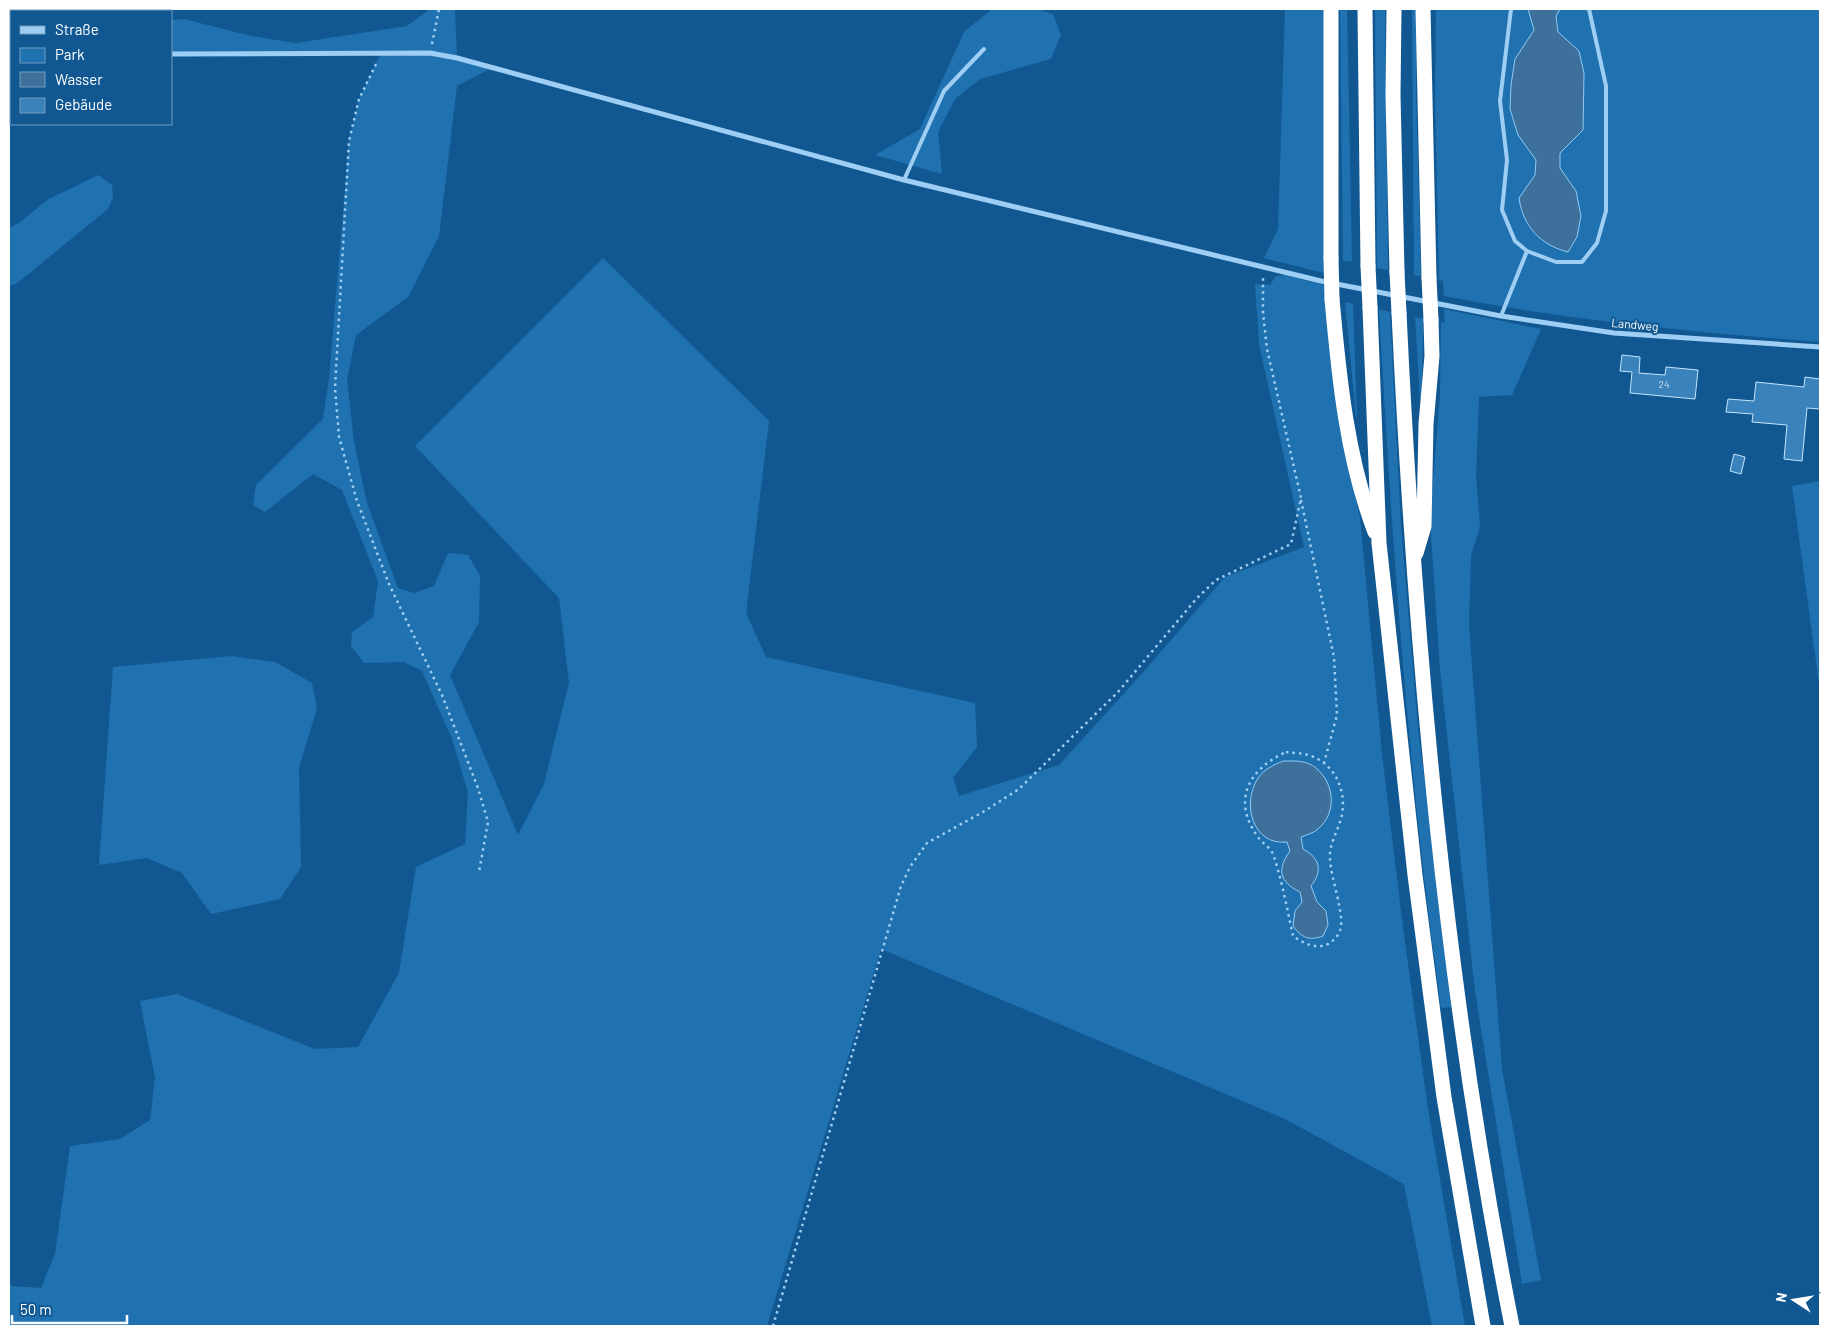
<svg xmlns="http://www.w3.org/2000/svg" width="1829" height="1335" font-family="Barlow,sans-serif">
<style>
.green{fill:#2071b0}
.water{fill:#3d719b;stroke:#90cbf6}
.building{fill:#3a82bb;stroke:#c5e5fd}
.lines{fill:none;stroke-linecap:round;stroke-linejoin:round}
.path{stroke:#9ecef3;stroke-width:2.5;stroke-dasharray:2.5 4;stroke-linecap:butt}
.lane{stroke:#9ecef3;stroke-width:4}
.street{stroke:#9ecef3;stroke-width:5}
.highway{stroke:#fff;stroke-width:15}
.highway-bridge{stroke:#fff;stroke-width:15}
.labels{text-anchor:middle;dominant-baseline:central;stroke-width:4;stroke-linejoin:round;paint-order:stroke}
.number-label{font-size:10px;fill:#cee0ee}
.street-label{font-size:12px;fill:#fff;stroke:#115892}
</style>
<rect width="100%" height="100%" fill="#115892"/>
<g class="green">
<polygon points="430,9 455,9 457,58 492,68 457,86 439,236 408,297 356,335 347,380 354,442 367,503 398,588 414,593 434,586 448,553 468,555 480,576 479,622 450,675 518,835 544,784 569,683 559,598 415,446 603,258 769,421 746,613 766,657 975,703 977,747 953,778 959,796 1059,765 1146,669 1225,577 1304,547 1259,344 1255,284 1270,285 1276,276 1285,275 1324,285 1336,397 1360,518 1382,754 1403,928 1428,1109 1465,1326 1432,1326 1404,1184 1285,1119 881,949 767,1326 9,1326 9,1282 12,1286 41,1288 55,1254 70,1146 120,1139 150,1120 155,1078 140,1001 177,994 315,1049 358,1047 399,973 416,867 465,844 468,793 452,739 422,671 404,662 364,663 351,646 352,632 373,617 378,581 342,490 313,474 265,512 253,505 256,485 323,419 329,379 349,141 359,99 381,53 171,54 171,20 184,19 251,36 296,43 407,26"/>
<polygon points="1038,9 1053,14 1061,35 1051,59 980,79 955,99 938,132 942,174 875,155 920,129 964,32 991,10"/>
<polygon points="1285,9 1324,9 1324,273 1264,258 1278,229"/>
<polygon points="1340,9 1347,9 1352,262 1343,261"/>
<polygon points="1375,9 1385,9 1388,270 1377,268"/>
<polygon points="1412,9 1417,9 1416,91 1421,276 1414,275"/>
<path d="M1436,9h384v333c-126,-10 -252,-22 -376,-46l-1,-15 -4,-1 -4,-178z"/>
<polygon points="98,175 112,185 113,197 108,209 16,284 9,286 9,228 19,223 47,200"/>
<polygon points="1345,302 1353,304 1357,417 1356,417"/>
<path d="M1379,309l11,3 11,214 17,202 34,279 -11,1c-33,-232 -49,-465 -62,-699z"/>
<polygon points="1444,309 1541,329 1512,395 1479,397 1476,476 1480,527 1471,555 1469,626 1502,1069 1541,1280 1522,1284 1475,991 1440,670 1430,520 1440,394 1441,322 1445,323"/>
<polygon points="1415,317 1423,319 1422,400 1420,400"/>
<polygon points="1820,481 1820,691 1792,486"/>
<polygon points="231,656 275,662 312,683 317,708 299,768 301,867 280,899 211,914 182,873 147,858 99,865 113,667"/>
</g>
<g class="water">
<path d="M1528,9h32l-4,7 2,16 21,19 5,22 -1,57 -23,23v15l16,23 5,25 -4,21 -9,15c-28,-7 -45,-26 -49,-54l16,-23 1,-15 -18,-25 -8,-26 1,-24 4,-26 19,-29z"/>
<path d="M1283,761c12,0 24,-1 33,7 19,16 21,45 2,61 -4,4 -12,6 -17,8l2,12c17,9 20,22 8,37l6,16 9,9 2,14 -5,11c-14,5 -21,2 -30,-10l2,-15 7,-9 -2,-10c-21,-10 -23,-23 -10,-41l-3,-9c-34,4 -46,-38 -29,-64 6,-9 16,-13 25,-17z"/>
</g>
<g class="building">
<polygon points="1622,355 1640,357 1639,373 1665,375 1666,367 1698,370 1695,399 1630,393 1632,372 1620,371"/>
<polygon points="1805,377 1820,379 1820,409 1807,408 1802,461 1784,459 1787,425 1752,422 1753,414 1726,412 1728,399 1754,401 1756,382 1804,387"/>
<polygon points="1734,454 1745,457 1741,474 1730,471"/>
</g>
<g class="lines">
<g class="path">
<polyline points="432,44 439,9"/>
<polyline points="376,64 359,99 349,141 335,388 339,437 357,501 389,584 442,695 478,788 488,822 479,872"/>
<polyline points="1301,500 1334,657 1337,715 1324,763"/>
<path d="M1286,752c7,1 16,1 22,3 28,8 40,38 33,64 -4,13 -12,26 -11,40 1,19 13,51 11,67 -1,8 -6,14 -13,18 -12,6 -25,-1 -35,-8 -6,-27 -11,-56 -20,-82 -3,-7 -11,-11 -15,-17 -27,-37 -9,-68 28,-85z"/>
<polyline points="773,1326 901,886 910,867 927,843 983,812 1019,789 1118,692 1197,598 1216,580 1291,544 1301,498 1267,349 1263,313 1263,276"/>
</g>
<g class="lane">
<polyline points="1511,9 1500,101 1507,160 1502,210 1515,241 1527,251 1556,262 1582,262 1597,243 1606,211 1606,86 1589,9"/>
<polyline points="904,180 944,91 984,49"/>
<polyline points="1501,316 1527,251"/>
</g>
<g class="street">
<polyline points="9,29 11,29"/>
<polyline points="171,54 430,53 457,58 904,180 1321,281 1501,316 1614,333 1820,347"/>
</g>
<g class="highway">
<polyline points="1331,9 1331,258"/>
<polyline points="1365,9 1368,266"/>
<polyline points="1394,9 1393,95 1397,272"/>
<polyline points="1423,9 1429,278"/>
<path d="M1332,299c7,79 15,160 43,233"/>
<polyline points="1370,308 1379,543 1415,875 1444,1097 1483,1326"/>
<path d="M1399,313c16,340 47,680 113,1013"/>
<polyline points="1416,553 1424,526 1426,424 1432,356 1431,320"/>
</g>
<g class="highway-bridge">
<polyline points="1331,258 1332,299"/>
<polyline points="1368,266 1370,308"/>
<polyline points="1397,272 1399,313"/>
<polyline points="1429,278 1431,320"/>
</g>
</g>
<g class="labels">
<g class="number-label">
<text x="1664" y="384">24</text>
</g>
<g class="street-label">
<text transform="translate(1635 324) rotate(5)">Landweg</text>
</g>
</g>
<rect width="1829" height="1335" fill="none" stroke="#ffffff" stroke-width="20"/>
<rect x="10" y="10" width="162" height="115" fill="#115892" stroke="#709bbe"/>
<rect x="20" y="26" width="25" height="8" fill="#9ecef3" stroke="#709bbe"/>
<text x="55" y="35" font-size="15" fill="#ffffff">Straße</text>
<rect x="20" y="48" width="25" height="15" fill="#2071b0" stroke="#709bbe"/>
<text x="55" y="60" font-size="15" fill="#ffffff">Park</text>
<rect x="20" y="72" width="25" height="15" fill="#3d719b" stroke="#709bbe"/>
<text x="55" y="85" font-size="15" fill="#ffffff">Wasser</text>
<rect x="20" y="98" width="25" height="15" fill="#3a82bb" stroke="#709bbe"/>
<text x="55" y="110" font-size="15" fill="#ffffff">Gebäude</text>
<g transform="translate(1794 1300) rotate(282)" stroke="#115892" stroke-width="4" paint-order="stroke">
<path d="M0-4L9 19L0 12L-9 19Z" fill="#ffffff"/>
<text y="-8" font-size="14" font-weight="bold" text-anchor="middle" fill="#ffffff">N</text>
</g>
<path d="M12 1315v8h115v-8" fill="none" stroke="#ffffff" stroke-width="2.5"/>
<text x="20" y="1315" font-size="15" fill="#ffffff" stroke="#115892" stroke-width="4" paint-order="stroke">50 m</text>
</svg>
